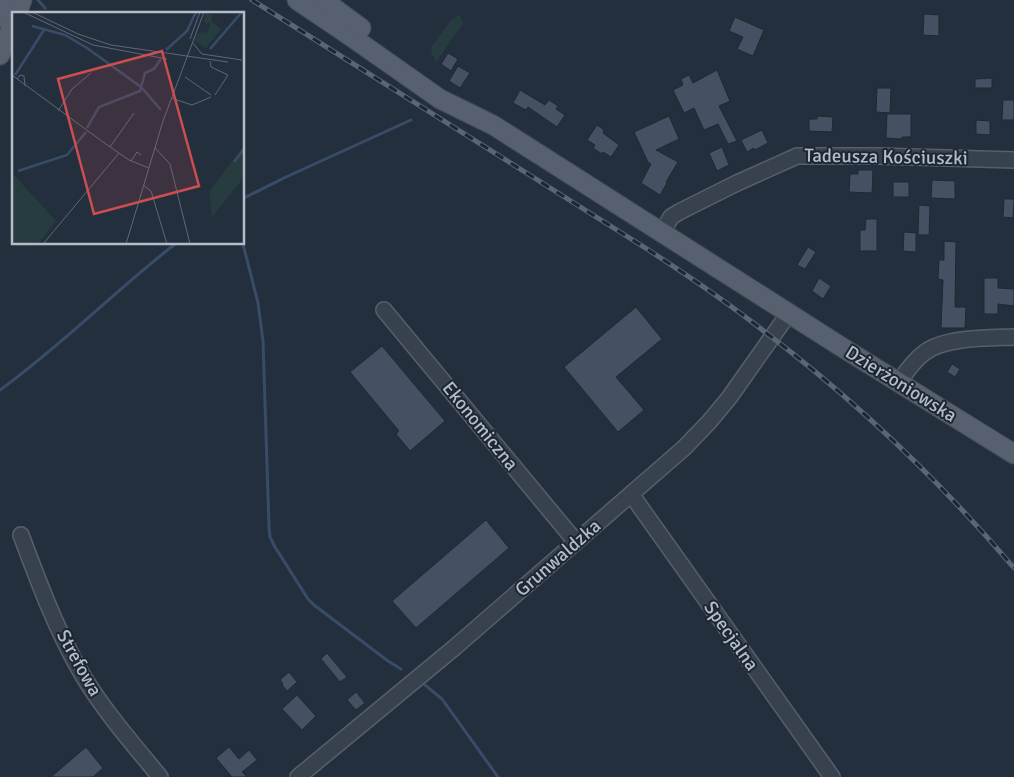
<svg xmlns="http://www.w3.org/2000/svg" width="1014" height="777" font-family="Signika,sans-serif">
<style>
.green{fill:#263c3f}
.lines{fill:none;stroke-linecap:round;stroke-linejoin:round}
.stream{stroke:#394c67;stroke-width:3}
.building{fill:#455162;stroke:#1f2835}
.minor-casing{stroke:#565f6c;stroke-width:18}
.major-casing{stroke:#414a57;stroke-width:21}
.minor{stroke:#38414e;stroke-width:15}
.major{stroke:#56606e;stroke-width:19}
.rail-casing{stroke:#5a6575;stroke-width:5}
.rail{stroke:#1d2633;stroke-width:3;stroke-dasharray:9;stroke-linecap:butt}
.labels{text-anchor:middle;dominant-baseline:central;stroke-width:4;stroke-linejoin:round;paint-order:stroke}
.street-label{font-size:19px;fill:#b4bcc9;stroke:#1d2633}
.inset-river{fill:none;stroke:#394c67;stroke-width:2.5}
.inset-road{fill:none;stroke:#5e6776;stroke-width:1}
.view{fill:#ce4d50;fill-opacity:0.15;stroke:#ce4d50;stroke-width:2.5}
.inset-edge{fill:none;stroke:#b4bcc9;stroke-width:2.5}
</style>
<rect width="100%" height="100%" fill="#242f3e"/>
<polygon class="green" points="459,15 463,23 436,62 431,51 432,46 451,20"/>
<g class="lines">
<g class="stream">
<polyline points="38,0 45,8"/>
<polyline points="244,198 286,177 411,120"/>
<polyline points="243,244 258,303 263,341 269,527 270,537 275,547 308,599 314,605 388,661 401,669"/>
<path d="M0,390c62,-45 115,-99 175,-146"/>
<polyline points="425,685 442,699 498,777"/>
</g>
</g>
<g class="building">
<polygon points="924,14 939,15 939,36 923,35"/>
<polygon points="735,17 764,30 753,56 737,49 743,37 729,31"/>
<polygon points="448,53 458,59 451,71 441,64"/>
<polygon points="458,66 470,73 460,88 449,81"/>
<polygon points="717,70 730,101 719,106 737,141 728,144 718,124 704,130 694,108 684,113 673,90 683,85 681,79 689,75 693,83"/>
<polygon points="992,78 992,88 975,88 975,79"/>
<polygon points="877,88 891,88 890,113 876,112"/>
<polygon points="520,90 545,105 549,100 558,106 556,109 565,115 557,127 528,107 526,110 513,103"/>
<polygon points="1003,100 1014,100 1014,120 1002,120"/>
<polygon points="887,114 911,114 911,137 902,137 902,139 886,138"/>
<polygon points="669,116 679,139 656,150 678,162 666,182 667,183 660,195 641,183 651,164 648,162 634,132"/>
<polygon points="817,116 833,117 832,132 809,131 809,119 817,119"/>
<polygon points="976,120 990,121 990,135 976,134"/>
<polygon points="597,125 604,130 603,133 619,145 611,157 603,152 602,154 593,148 595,145 587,140"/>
<polygon points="762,130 768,143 755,150 754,148 747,152 741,140"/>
<polygon points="722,147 729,165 717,171 709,153"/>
<polygon points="858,170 873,170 872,193 849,192 850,174 858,174"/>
<polygon points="932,180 955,181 955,199 931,198"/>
<rect x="893" y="182" width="16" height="15"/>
<polygon points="1004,199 1014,199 1013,218 1003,217"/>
<polygon points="919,205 930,206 929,235 918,235"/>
<polygon points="866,219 877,219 877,251 860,251 860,230 865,230"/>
<polygon points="904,232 916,233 916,252 903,251"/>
<polygon points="944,241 956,242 955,307 966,307 965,328 941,328 943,280 938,279 939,260 944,260"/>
<polygon points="808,247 816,252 805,269 797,265"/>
<polygon points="819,278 831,286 823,299 812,291"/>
<polygon points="984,278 998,278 998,288 1014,289 1014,306 998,304 998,314 984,314"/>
<polygon points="636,307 662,339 616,377 644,410 618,432 564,367"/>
<polygon points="382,346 445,421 410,451 396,434 399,431 350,372"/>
<polygon points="952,364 960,369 955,377 947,372"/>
<polygon points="486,520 509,548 416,628 392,601"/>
<polygon points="327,653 347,677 340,682 321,659"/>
<polygon points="289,672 297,682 287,691 282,685 283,684 280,680"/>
<polygon points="356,692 365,703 356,710 347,700"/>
<polygon points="297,695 316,716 302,730 282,709"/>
<polygon points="86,747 103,768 93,777 51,777"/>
<polygon points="229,747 239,759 249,750 257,760 242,772 247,777 232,777 216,758"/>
</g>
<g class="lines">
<g class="minor-casing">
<g id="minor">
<polyline points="662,233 671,217 679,212 737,183 797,156 877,156 1014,160"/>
<polyline points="384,310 576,542"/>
<path d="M899,382c7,-10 14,-21 25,-29 20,-16 65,-15 90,-16"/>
<polyline points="631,494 832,777"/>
<path d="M21,535c18,48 36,97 62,141 22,36 50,68 77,101"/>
<polyline points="298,777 454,648 684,448 709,422 729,398 789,313"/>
</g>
</g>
<g class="major-casing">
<g id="major">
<polyline points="297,0 346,33 440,99 493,125 840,346 1014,454"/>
<polyline points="323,0 361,28"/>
<polyline points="17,14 22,0"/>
<polyline points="0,17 7,0"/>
<polyline points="0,55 14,21"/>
</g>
</g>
<use href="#minor" class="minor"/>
<use href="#major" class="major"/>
<g class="rail-casing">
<path id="rail" d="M252,0l395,249c40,26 80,53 118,83 91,69 175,149 249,236"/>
</g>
<use href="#rail" class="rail"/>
</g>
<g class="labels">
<g class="street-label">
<text transform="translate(886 157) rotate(1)">Tadeusza Kościuszki</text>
<text transform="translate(901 384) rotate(32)">Dzierżoniowska</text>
<text transform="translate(480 426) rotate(51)">Ekonomiczna</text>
<text transform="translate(558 558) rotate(-41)">Grunwaldzka</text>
<text transform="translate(731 636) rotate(55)">Specjalna</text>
<text transform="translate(79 663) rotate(61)">Strefowa</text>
</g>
</g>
<g transform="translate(12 12)">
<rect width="232" height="232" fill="#242f3e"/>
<path d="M194,1l7,2 -2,6 10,8 -15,19 -12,-7 4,-8 9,-1 3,-5v-4l-5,1 -1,-4zM232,133v32l-32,40 -3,-25zM0,161l44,48 -18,23h-26z" fill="#263c3f"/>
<path class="inset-river" d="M20,14l33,9 22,13 54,39 20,23M198,37l32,-37M154,38l21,-19 9,-19M3,63l29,-45M75,116l12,-21 41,-16 5,-18 9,-4 7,-10M222,150l11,-14M6,159l49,-16 19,-23"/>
<path class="inset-road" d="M11,0l70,33 74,14M20,0l46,22 33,11 117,17M178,27l10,-27M180,30l10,12 40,6M198,49l1,6 17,8 -13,20M0,63l91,67 26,18 20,8M173,65l26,18M5,67l3,-4 4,1 1,10M159,86l21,7 19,-8M46,99l14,-22 19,-16M98,135l24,-34M143,136l15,16 20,80M119,149l6,-9 4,3M131,173l8,6 16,53M31,232l76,-91M114,232l37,-123 41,-109"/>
<path class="view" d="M150,39l37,135 -105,28 -36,-135z"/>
<rect width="232" height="232" class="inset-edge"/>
</g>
</svg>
